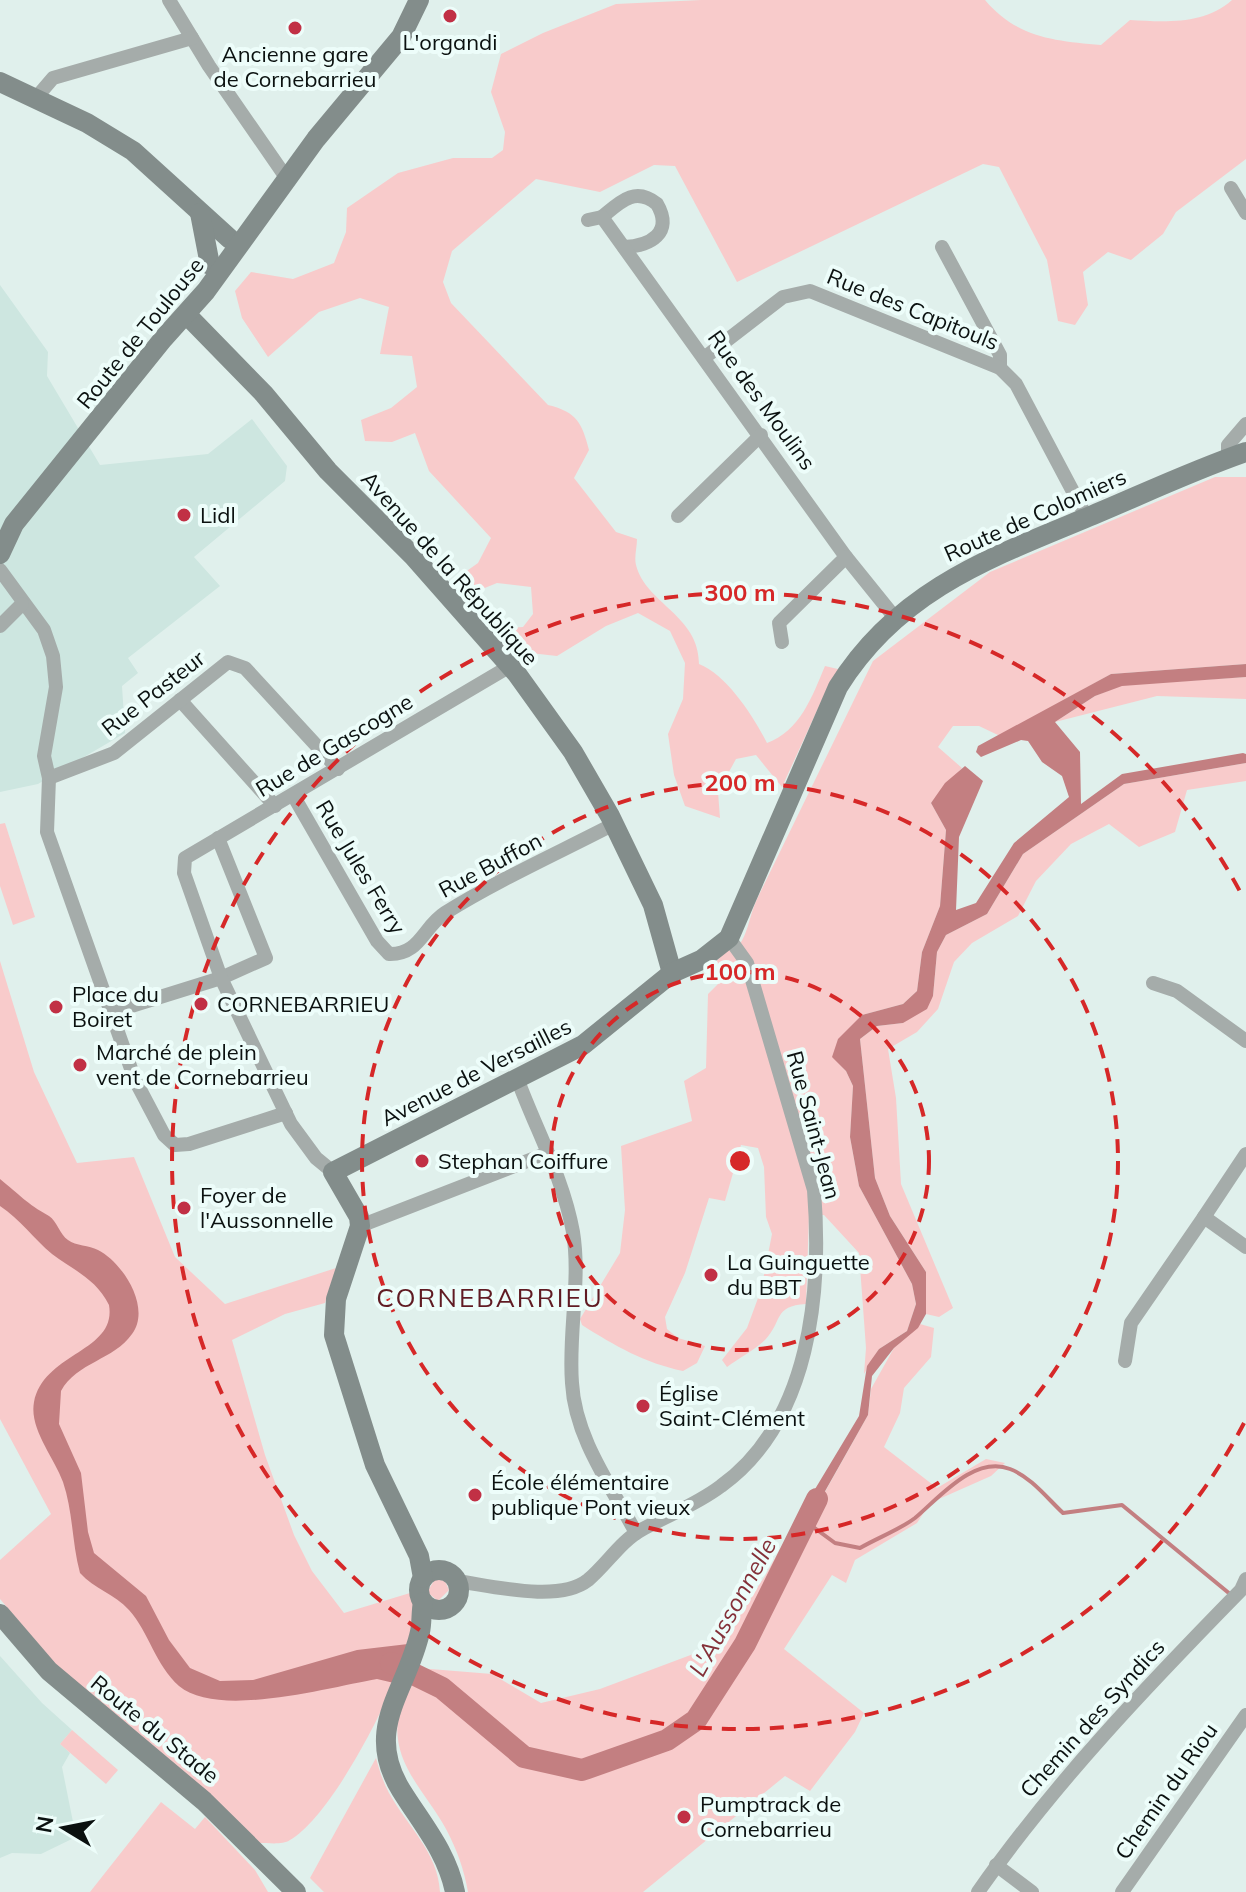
<svg xmlns="http://www.w3.org/2000/svg" width="1246" height="1892" font-family="Mulish,sans-serif">
<style>
.built{fill:#cde6e0}
.green{fill:#f8cbcb}
.water{fill:#c37f81}
.lines{fill:none;stroke-linecap:round;stroke-linejoin:round}
.stream{stroke:#c37f81;stroke-width:4}
.river{stroke:#c37f81;stroke-width:22}
.street{stroke:#a5acaa;stroke-width:14}
.secondary{stroke:#838d8b;stroke-width:20}
.ring{fill:none;stroke:#d62828;stroke-width:4;stroke-dasharray:14 10}
.poi-dot{fill:#c13045;stroke:#edfdfa;stroke-width:3}
.labels{text-anchor:middle;dominant-baseline:central;stroke-width:8;stroke-linejoin:round;paint-order:stroke}
.poi-label{font-size:22px;fill:#0b1110;stroke:#edfdfa;text-anchor:start}
.street-label{font-size:22px;fill:#0b1110;stroke:#edfdfa}
.water-label{font-size:24px;font-style:italic;fill:#843139;stroke:#edfdfa}
.quarter-label{font-size:26px;letter-spacing:2px;fill:#601b23;stroke:#edfdfa}
.centre{fill:#d62828;stroke:#edfdfa;stroke-width:4}
.ring-label{font-size:24px;text-anchor:middle;font-weight:bold;fill:#d62828;stroke:#edfdfa;stroke-width:8;stroke-linejoin:round;paint-order:stroke}
</style>
<rect width="100%" height="100%" fill="#e0f0ec"/>
<g class="built">
<polygon points="0,285 48,352 47,376 100,465 208,454 252,419 287,466 285,481 194,557 220,586 128,658 138,673 122,686 125,733 38,784 0,792"/>
<polygon points="0,1656 42,1703 72,1730 60,1744 70,1753 62,1767 76,1837 41,1854 12,1853 0,1858"/>
</g>
<g class="green">
<path d="M701,0h284c32,38 70,41 116,45l29,-25c35,2 74,5 102,-20h14v159l-70,53 -13,22 -32,26 -23,-8 -25,20 5,33 -13,20 -17,-4 -11,-61 -48,-93 -16,-3 -246,118 -62,-116 -21,-1 -54,27 -64,-13 -84,72 -9,31 8,21 97,102c29,7 34,18 41,45l-15,28 42,54 21,7c0,8 -3,19 -1,26 10,39 63,50 63,99 28,11 55,53 68,79 33,-12 45,-46 58,-77l17,4 -11,10 -49,107 -26,-32 -20,4 -18,33 2,26 -35,-12 -11,-31 -6,-41 15,-35 2,-36 -15,-32 -32,-18 -32,13 -49,30 -45,-5 -19,-22 30,-2 10,-13 -2,-27 -34,-4 -32,13 -11,-16 24,-17 13,-25 -62,-67 -14,-38 -23,9 -27,-1 -4,-21 30,-12 26,-21 -5,-31 -32,-2 9,-47 -29,-9 -41,14 -51,45 -26,-39 -7,-27 16,-19 42,7 41,-16 12,-31 1,-24 51,-35 55,-15h39l11,-8 2,-18 -14,-40 10,-38 42,-21 73,-29z"/>
<path d="M1215,477h31v187l-135,10 -111,62 -21,-10h-26l-15,21 24,21 -31,35 15,27 -6,76 -18,46 -5,39 -14,13 -41,11 -29,42 13,14 7,15 -3,51 9,49 53,98 4,20 -9,27 -28,18 -15,25 2,-26 -7,-95 -35,-38 -15,1 -3,88c-33,2 -23,17 -41,36 -11,10 -26,18 -38,27l-5,-7 25,-32 14,-38 11,-56 -6,-17 -2,-50 -6,-19 -17,-3 -16,56 -16,-3 -24,75 -20,44 2,12 11,9 27,8 -8,17 -14,8c-38,-8 -68,-25 -101,-46l-2,-6 40,-66 5,-43 -4,-64 71,-25 -8,-40 22,-13 2,-74 10,-10 -7,-18 17,-16 6,2c15,-17 14,-33 23,-53l116,-238 117,-89z"/>
<polygon points="1246,677 1246,699 1157,696 1055,722 1095,696 1122,685"/>
<polygon points="1246,763 1246,781 1187,790 1175,832 1139,847 1109,824 1071,844 1036,881 1018,916 972,943 954,962 938,1009 917,1032 888,1049 896,1098 901,1184 953,1308 939,1317 926,1314 926,1272 890,1216 875,1178 860,1039 877,1026 903,1023 933,996 937,952 946,935 987,914 1023,854 1124,784"/>
<polygon points="5,823 35,917 13,925 0,886 0,824"/>
<path d="M0,961l34,111 43,91 57,-6 41,100 50,47 111,-36 -11,35 -40,11 -53,26 33,115 29,80 18,36 32,42 66,-20c3,7 9,15 7,23 -9,52 -81,198 -127,224 -7,5 -21,3 -30,3l-182,-152 -78,-92v-39l51,-46 -51,-95z"/>
<path d="M920,1324l14,4 -3,29 -27,31 -4,25 -16,34 53,41 49,-29 19,4 -14,13 -61,27 -13,20 -62,37 -9,23 -14,-8 -48,74 80,64 -9,19 -45,59 -25,-15 -142,116h-175c-4,-23 -11,-42 -22,-63 -21,-39 -57,-67 -47,-116 3,-15 13,-31 19,-45l74,6 49,29 59,-14 120,-45 45,-68 32,-57 10,5 61,-109 3,-26 23,-41z"/>
<polygon points="435,1579 445,1581 449,1590 438,1601 427,1592"/>
<polygon points="72,1730 118,1770 106,1784 60,1744"/>
<path d="M376,1758c3,11 7,24 13,35 18,33 49,59 51,99h-116l-14,-14z"/>
<polygon points="161,1802 195,1829 205,1817 255,1870 268,1892 90,1892"/>
</g>
<g class="water">
<polygon points="1246,664 1246,677 1122,686 1095,696 1055,722 1080,752 1081,804 1122,774 1243,753 1246,754 1246,763 1124,784 1023,854 987,914 946,935 937,952 933,996 927,1009 903,1023 877,1026 860,1039 875,1178 890,1216 926,1272 926,1314 918,1328 894,1348 872,1376 868,1415 806,1525 797,1519 859,1416 867,1366 879,1349 907,1331 916,1304 912,1284 859,1186 850,1137 853,1086 846,1071 832,1057 838,1039 862,1015 903,1004 917,991 922,952 940,906 946,830 931,803 945,783 965,766 983,781 959,837 956,910 976,903 1014,843 1069,797 1062,776 1042,762 1028,741 1021,740 981,757 976,752 978,746 1111,674"/>
<path d="M0,1179c20,16 26,24 49,37 8,5 11,19 19,24 8,6 21,5 30,10 24,12 54,57 34,84 -18,26 -55,28 -71,57l-2,33 22,49 7,59 6,21 52,43 23,44 21,28 30,13 33,-1 104,-30 51,-6 -14,39 -17,-4c-47,8 -159,40 -198,7 -24,-21 -30,-54 -50,-76 -14,-16 -35,-21 -49,-37 -8,-29 -7,-62 -17,-91 -9,-25 -34,-53 -29,-80 10,-50 83,-50 75,-97 -13,-26 -34,-34 -57,-51 -18,-15 -32,-35 -52,-48z"/>
</g>
<g class="lines">
<path class="stream" d="M805,1521l30,22 25,5c17,-10 39,-18 55,-30 24,-20 59,-63 95,-49 21,8 37,29 53,44l59,-8 108,89"/>
<polyline class="river" points="391,1663 442,1688 524,1757 582,1770 667,1740 696,1720 745,1644 817,1499"/>
<g class="street">
<polyline points="169,0 209,66 283,173"/>
<polyline points="35,99 53,78 192,38"/>
<polyline points="1231,188 1246,213"/>
<path d="M602,217c18,-15 33,-31 55,-13 17,29 -7,42 -33,43"/>
<polyline points="588,220 602,217 846,557 896,619"/>
<polyline points="942,247 1000,355 1000,368"/>
<polyline points="704,358 783,297 810,291 1000,368 1016,384 1087,518"/>
<polyline points="1228,459 1228,445 1246,424"/>
<polyline points="678,516 761,435"/>
<polyline points="0,570 44,630 53,656 56,687 44,756 49,778 47,832 135,1080 164,1135 175,1145 189,1144 286,1113"/>
<polyline points="0,626 22,604"/>
<polyline points="782,642 779,623 846,557"/>
<polyline points="180,700 275,806"/>
<polyline points="49,778 114,753 228,662 245,668 338,769"/>
<path d="M293,795l84,146 12,13c31,1 34,-27 56,-41 53,-33 113,-60 169,-89"/>
<polyline points="1153,983 1177,991 1246,1041"/>
<polyline points="109,1013 221,978 266,958 218,838"/>
<path d="M517,1078c19,52 46,99 56,154 8,49 -5,101 -1,151 3,55 39,103 64,150"/>
<polyline points="333,1172 316,1158 291,1124 221,978 184,873 185,858 510,666"/>
<polyline points="1204,1217 1246,1154"/>
<polyline points="360,1226 548,1153"/>
<polyline points="1125,1361 1131,1323 1204,1217 1246,1247"/>
<path d="M457,1581c36,5 102,22 131,-1 18,-15 33,-39 53,-50 27,-15 55,-25 80,-44 90,-65 101,-195 93,-296l-67,-227 -18,-25"/>
<polyline points="996,1865 1032,1892"/>
<path d="M978,1892c77,-110 169,-206 263,-302l5,-11"/>
<polyline points="1122,1892 1246,1715"/>
</g>
<g class="secondary">
<polyline points="0,82 87,123 133,151 230,239"/>
<polyline points="200,213 210,265"/>
<polyline points="186,314 264,394 328,471 413,556 517,674 573,752 610,816 653,905 672,973"/>
<polyline points="0,554 14,524 163,339 206,291 316,139 401,37 419,0"/>
<circle cx="439" cy="1590" r="20"/>
<path d="M423,1578l-4,-22 -44,-91 -41,-130 2,-36 24,-73 -1,-9 -26,-45 250,-127 89,-72 29,-13 28,-22 109,-251c61,-98 154,-130 255,-172 50,-21 101,-45 153,-63"/>
<path d="M423,1602c-2,10 -1,21 -3,30 -13,59 -57,96 -19,158 21,34 46,62 54,102"/>
<polyline points="0,1614 49,1671 204,1801 296,1892"/>
</g>
</g>
<g class="ring">
<circle cx="740" cy="1161" r="189"/>
<circle cx="740" cy="1161" r="378"/>
<path d="M1244 1423A568 568 0 1 1 1244 899"/>
</g>
<g class="poi-dot">
<circle cx="450" cy="16" r="8"/>
<circle cx="295" cy="28" r="8"/>
<circle cx="184" cy="515" r="8"/>
<circle cx="201" cy="1004" r="8"/>
<circle cx="56" cy="1007" r="8"/>
<circle cx="80" cy="1065" r="8"/>
<circle cx="422" cy="1161" r="8"/>
<circle cx="184" cy="1208" r="8"/>
<circle cx="711" cy="1275" r="8"/>
<circle cx="643" cy="1406" r="8"/>
<circle cx="475" cy="1495" r="8"/>
<circle cx="684" cy="1817" r="8"/>
</g>
<g class="labels">
<g class="poi-label">
<text x="450" y="42" text-anchor="middle">L'organdi</text>
<text x="295" y="54" text-anchor="middle">Ancienne gare<tspan x="295" dy="25">de Cornebarrieu</tspan></text>
<text x="200" y="515">Lidl</text>
<text x="72" y="994">Place du<tspan x="72" dy="25">Boiret</tspan></text>
<text x="217" y="1004">CORNEBARRIEU</text>
<text x="96" y="1052">Marché de plein<tspan x="96" dy="25">vent de Cornebarrieu</tspan></text>
<text x="438" y="1161">Stephan Coiffure</text>
<text x="200" y="1195">Foyer de<tspan x="200" dy="25">l'Aussonnelle</tspan></text>
<text x="727" y="1262">La Guinguette<tspan x="727" dy="25">du BBT</tspan></text>
<text x="659" y="1393">Église<tspan x="659" dy="25">Saint-Clément</tspan></text>
<text x="491" y="1482">École élémentaire<tspan x="491" dy="25">publique Pont vieux</tspan></text>
<text x="700" y="1804">Pumptrack de<tspan x="700" dy="25">Cornebarrieu</tspan></text>
</g>
<g class="street-label">
<text transform="translate(913 309) rotate(22)">Rue des Capitouls</text>
<text transform="translate(140 333) rotate(-51)">Route de Toulouse</text>
<text transform="translate(762 400) rotate(54)">Rue des Moulins</text>
<text transform="translate(1035 515) rotate(-24)">Route de Colomiers</text>
<text transform="translate(450 568) rotate(48)">Avenue de la République</text>
<text transform="translate(153 693) rotate(-38)">Rue Pasteur</text>
<text transform="translate(334 745) rotate(-31)">Rue de Gascogne</text>
<text transform="translate(490 865) rotate(-28)">Rue Buffon</text>
<text transform="translate(361 867) rotate(59)">Rue Jules Ferry</text>
<text transform="translate(476 1072) rotate(-27)">Avenue de Versailles</text>
<text transform="translate(814 1125) rotate(75)">Rue Saint-Jean</text>
<text transform="translate(1092 1718) rotate(-48)">Chemin des Syndics</text>
<text transform="translate(155 1729) rotate(39)">Route du Stade</text>
<text transform="translate(1166 1791) rotate(-55)">Chemin du Riou</text>
</g>
<g class="water-label">
<text transform="translate(732 1607) rotate(-61)">L'Aussonnelle</text>
</g>
<g class="quarter-label">
<text x="490" y="1297">CORNEBARRIEU</text>
</g>
</g>
<circle cx="740" cy="1161" r="12" class="centre"/>
<g class="ring-label">
<text x="740" y="601">300 m</text>
<text x="740" y="791">200 m</text>
<text x="740" y="980">100 m</text>
</g>
<g transform="translate(64 1828) rotate(280)" stroke="#edfdfa" stroke-width="6" paint-order="stroke">
<path d="M0-6L14 30L0 20L-14 30Z" fill="#0b1110"/>
<text y="-12" font-size="22" font-weight="bold" text-anchor="middle" fill="#0b1110">N</text>
</g>
</svg>
